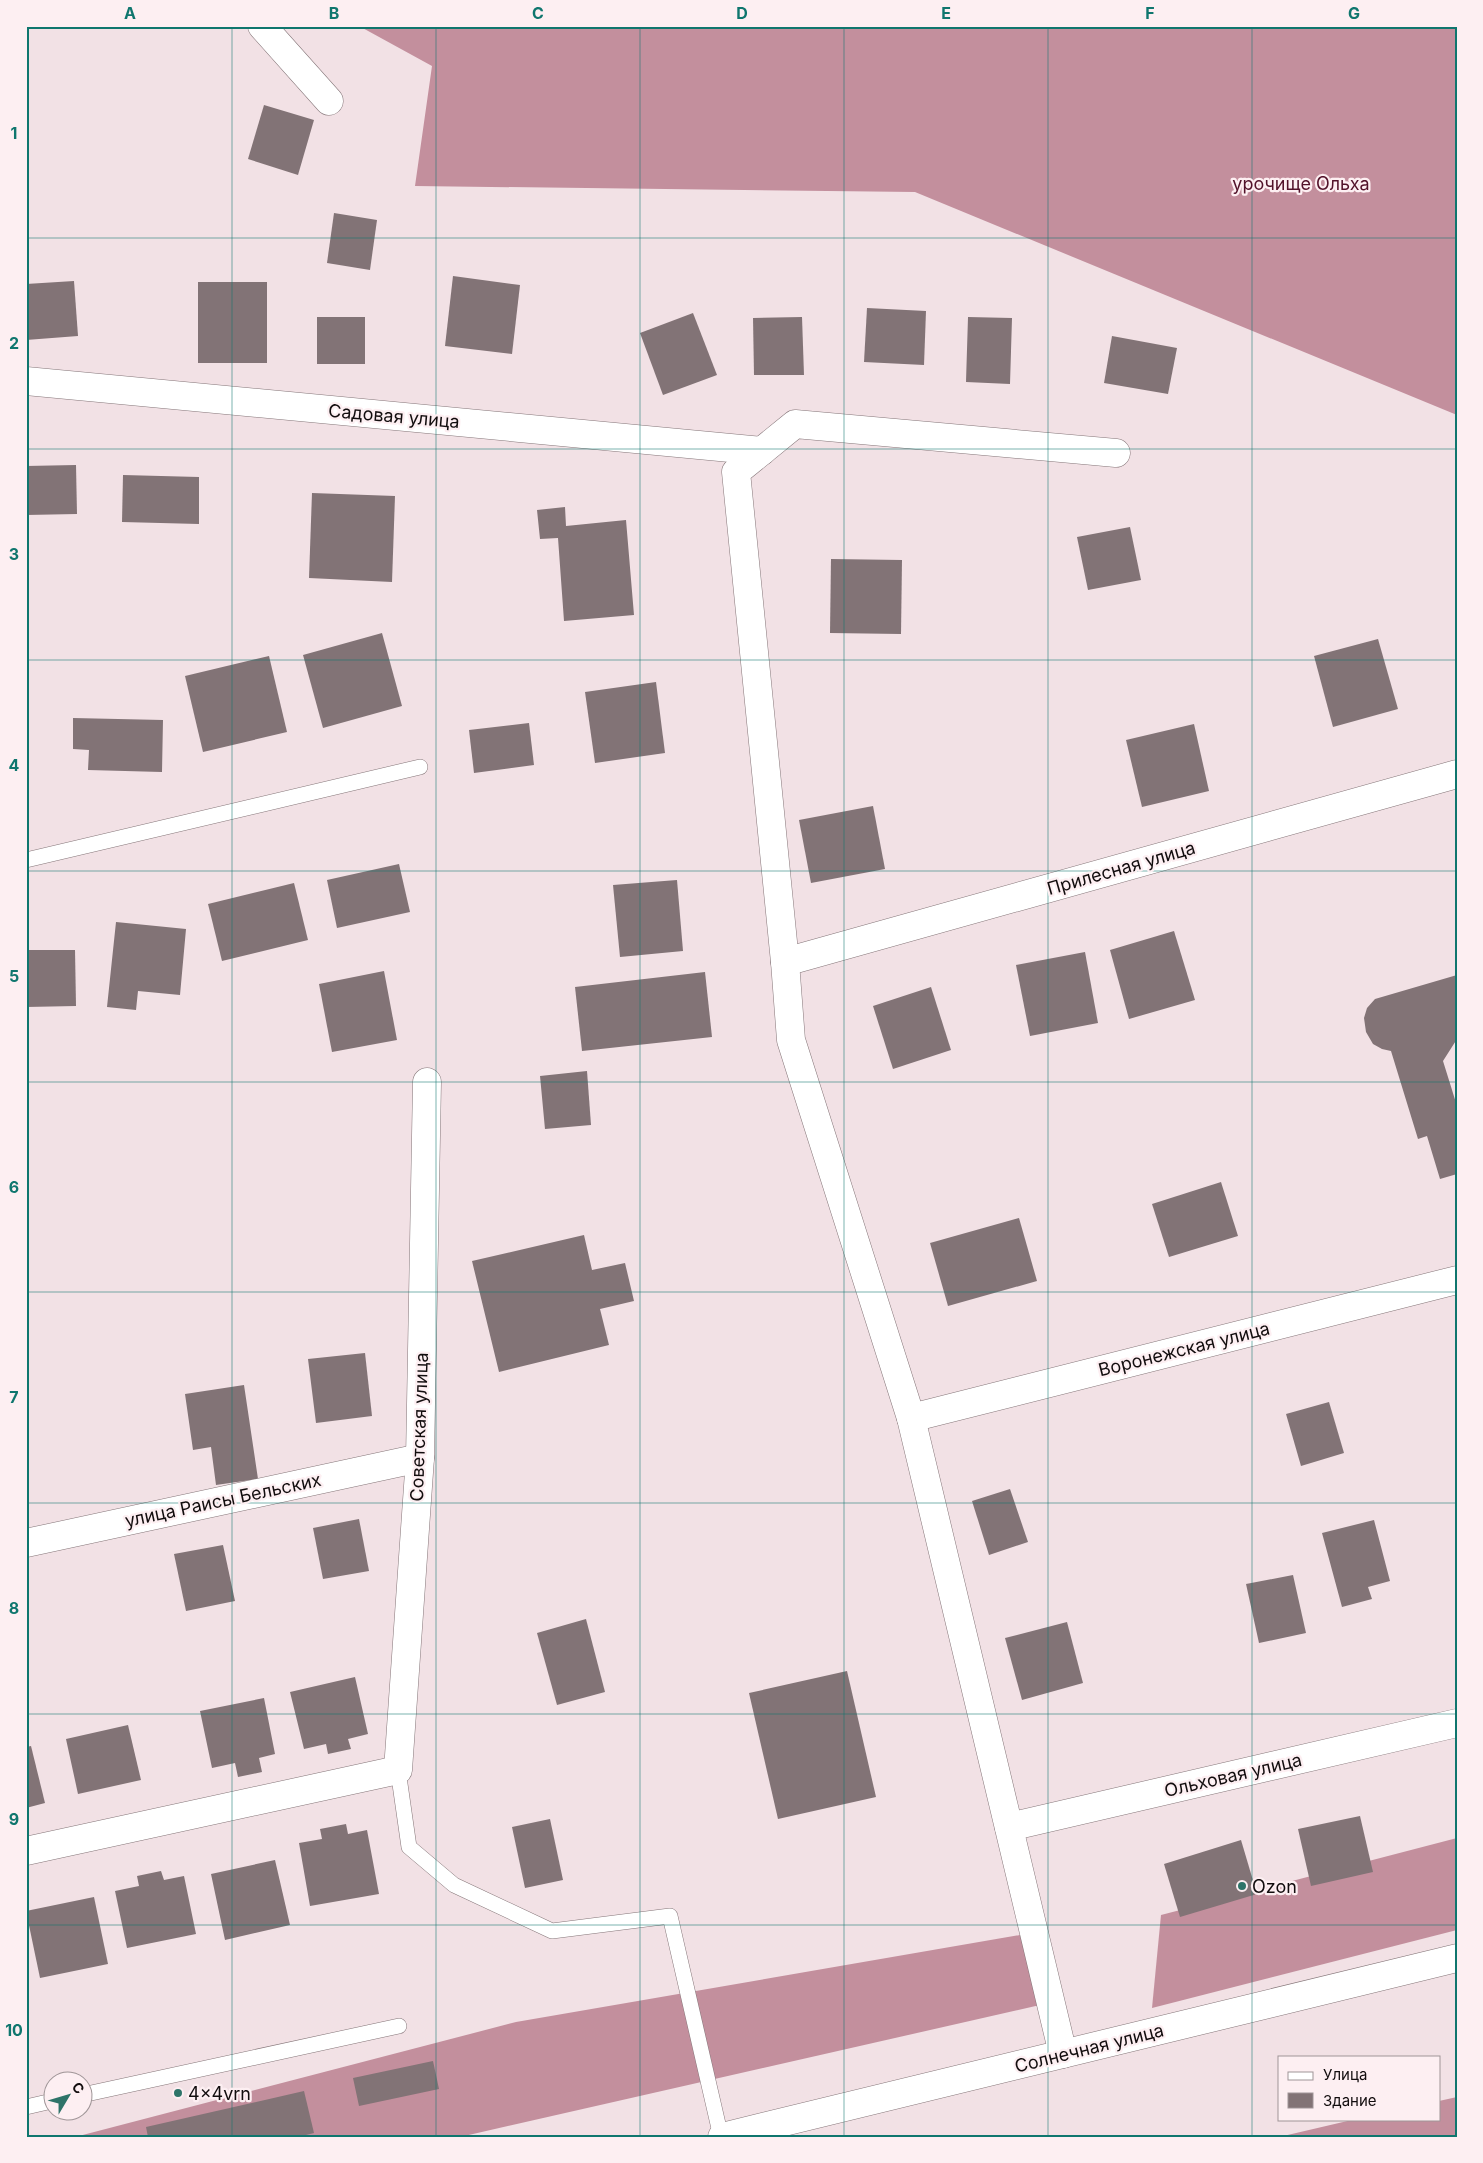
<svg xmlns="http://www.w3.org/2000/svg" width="1483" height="2163" font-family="Inter,sans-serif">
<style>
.forest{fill:#c38f9d}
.building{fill:#827376}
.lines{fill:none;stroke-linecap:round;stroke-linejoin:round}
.service-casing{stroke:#857679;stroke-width:16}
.minor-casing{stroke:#857679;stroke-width:29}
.tertiary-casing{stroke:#857679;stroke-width:29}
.service{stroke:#fff;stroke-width:15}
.minor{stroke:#fff;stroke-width:28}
.tertiary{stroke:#fff;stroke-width:28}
.grid{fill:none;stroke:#0f766e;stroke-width:1;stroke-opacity:0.55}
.poi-dot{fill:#2e7469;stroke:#fdeff2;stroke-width:2}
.labels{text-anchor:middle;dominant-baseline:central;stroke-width:4.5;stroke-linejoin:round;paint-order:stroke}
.park-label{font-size:18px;fill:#52122a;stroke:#fdeff2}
.street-label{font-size:18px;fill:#120d0e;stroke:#fdeff2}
.poi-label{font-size:18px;fill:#120d0e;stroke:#fdeff2;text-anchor:start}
.neatline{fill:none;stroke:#0f766e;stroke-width:2}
.grid-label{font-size:16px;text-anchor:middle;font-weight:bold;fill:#0f766e}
</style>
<rect width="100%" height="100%" fill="#f2e1e5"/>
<g class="forest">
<polygon points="359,26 1457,26 1457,415 915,192 415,186 432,66"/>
<polygon points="1457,1838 1457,1930 1152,2008 1161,1915"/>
<polygon points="1043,1931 1040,2005 460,2137 75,2137 516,2022"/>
<polygon points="1457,2097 1457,2137 1279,2137 1356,2119 1439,2119 1439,2101"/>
</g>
<g class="building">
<polygon points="264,105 314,120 298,175 248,159"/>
<polygon points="334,213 377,220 370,270 327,263"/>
<polygon points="453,276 520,285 512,354 445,346"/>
<polygon points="74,281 78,336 26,340 26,284"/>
<rect x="198" y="282" width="69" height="81"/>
<polygon points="867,308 926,311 924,365 864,362"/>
<polygon points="693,313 717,375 663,395 640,333"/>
<rect x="317" y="317" width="48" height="47"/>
<polygon points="802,317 804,375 754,375 753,318"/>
<polygon points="968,317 1012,318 1010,384 966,382"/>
<polygon points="1112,336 1177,348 1168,394 1104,383"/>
<polygon points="76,465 77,514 26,515 26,466"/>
<polygon points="123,475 199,477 199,524 122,522"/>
<polygon points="312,493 395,496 392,582 309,578"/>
<polygon points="565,507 566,526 626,520 634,615 564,621 558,538 540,539 537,510"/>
<polygon points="1130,527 1141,580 1088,590 1077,537"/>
<polygon points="831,559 902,560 901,634 830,633"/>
<polygon points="382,633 402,706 323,728 303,655"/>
<polygon points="1378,639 1398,709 1333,727 1314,656"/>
<polygon points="269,656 287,732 203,752 185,676"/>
<polygon points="656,682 665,753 595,763 585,692"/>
<polygon points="73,718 163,720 162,772 88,770 89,750 73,749"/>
<polygon points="529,723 534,765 474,773 469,730"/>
<polygon points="1194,724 1209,791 1142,807 1126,740"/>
<polygon points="873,806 885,869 811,883 799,820"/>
<polygon points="399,864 410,912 337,928 327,880"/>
<polygon points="677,880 683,951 620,957 613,885"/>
<polygon points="294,883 308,940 222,961 208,904"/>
<polygon points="116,922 186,929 180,995 138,991 136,1010 107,1007"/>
<polygon points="1174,931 1195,1000 1129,1019 1110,950"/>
<polygon points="26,950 75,950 76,1006 26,1007"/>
<polygon points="1085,952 1098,1023 1030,1036 1016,965"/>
<polygon points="384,971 397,1040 332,1052 319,984"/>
<polygon points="705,972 712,1037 582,1051 575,987"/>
<polygon points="1457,975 1457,1039 1443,1061 1457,1106 1457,1174 1440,1179 1427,1136 1418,1139 1391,1051 1382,1049 1373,1044 1366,1032 1364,1018 1367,1008 1375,999"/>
<polygon points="931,987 951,1050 893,1069 873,1006"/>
<polygon points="587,1071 591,1125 545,1129 540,1076"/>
<polygon points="1221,1182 1238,1236 1169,1257 1152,1204"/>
<polygon points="1019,1218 1037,1281 948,1306 930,1243"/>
<polygon points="584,1235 592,1270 625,1263 634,1301 600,1309 609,1345 499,1372 472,1261"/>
<polygon points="365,1353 372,1416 316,1423 308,1359"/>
<polygon points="244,1385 258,1479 216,1485 211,1447 193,1450 185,1394"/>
<polygon points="1329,1402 1344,1453 1301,1466 1286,1414"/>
<polygon points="1010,1489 1028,1542 989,1555 972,1501"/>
<polygon points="359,1519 369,1571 323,1579 313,1528"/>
<polygon points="1374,1520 1390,1581 1368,1587 1372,1599 1342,1607 1322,1533"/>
<polygon points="223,1545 235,1601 186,1611 174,1554"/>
<polygon points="1293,1575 1306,1633 1259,1643 1246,1584"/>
<polygon points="586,1619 605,1692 557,1705 537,1633"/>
<polygon points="1067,1622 1083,1683 1022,1700 1005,1638"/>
<polygon points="847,1671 876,1797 778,1819 749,1693"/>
<polygon points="355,1677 368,1734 348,1739 351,1749 328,1754 326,1744 304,1749 290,1692"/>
<polygon points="264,1698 275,1754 259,1758 262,1772 238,1777 235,1763 212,1768 200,1711"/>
<polygon points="128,1725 141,1780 78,1794 66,1739"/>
<polygon points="31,1746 45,1803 26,1808 26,1747"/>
<polygon points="1360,1816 1373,1872 1311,1886 1298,1829"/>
<polygon points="550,1819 563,1880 525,1888 512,1827"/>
<polygon points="346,1824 348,1834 367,1830 379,1894 310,1906 299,1843 322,1839 320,1829"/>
<polygon points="1241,1840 1257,1894 1180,1917 1164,1864"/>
<polygon points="275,1860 290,1925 225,1940 211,1874"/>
<polygon points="161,1871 164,1880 184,1876 196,1934 127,1948 115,1891 139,1886 137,1876"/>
<polygon points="94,1897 108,1964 40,1978 26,1911"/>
<polygon points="433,2061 439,2089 359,2106 353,2078"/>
<polygon points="304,2091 314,2133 298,2137 148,2137 146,2127"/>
</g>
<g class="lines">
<g class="service-casing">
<g id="service">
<polyline points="26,860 420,767"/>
<polyline points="398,1770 409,1847 454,1885 552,1931 670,1916 721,2137"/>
<polyline points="82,2095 399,2026"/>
<polyline points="26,2107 52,2101"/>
</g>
</g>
<g class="minor-casing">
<g id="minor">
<polyline points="262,26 329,101"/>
<polyline points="26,381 762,451"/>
<polyline points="785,962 1457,774"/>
<polyline points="911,1418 1457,1280"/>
<polyline points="26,1543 420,1458"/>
<polyline points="1009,1827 1457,1723"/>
<polyline points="26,1851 398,1770 420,1458 427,1082"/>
<polyline points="1063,2054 911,1418 791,1040 785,962 736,472 795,424 1116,453"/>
</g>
</g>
<g class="tertiary-casing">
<polyline id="tertiary" points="722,2137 1457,1958"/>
</g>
<use href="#service" class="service"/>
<use href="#minor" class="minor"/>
<use href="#tertiary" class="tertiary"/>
</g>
<path class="grid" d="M232,26v2111M436,26v2111M640,26v2111M844,26v2111M1048,26v2111M1252,26v2111M26,238h1431M26,449h1431M26,660h1431M26,871h1431M26,1082h1431M26,1292h1431M26,1503h1431M26,1714h1431M26,1925h1431"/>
<g class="poi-dot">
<circle cx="1242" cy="1886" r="5"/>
<circle cx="178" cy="2093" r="5"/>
</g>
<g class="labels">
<g class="park-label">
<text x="1301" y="183">урочище Ольха</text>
</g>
<g class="street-label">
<text transform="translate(394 416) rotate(5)">Садовая улица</text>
<text transform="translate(1121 868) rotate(-16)">Прилесная улица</text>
<text transform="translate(1184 1349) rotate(-14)">Воронежская улица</text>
<text transform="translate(419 1427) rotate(-88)">Советская улица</text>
<text transform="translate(223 1500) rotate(-12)">улица Раисы Бельских</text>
<text transform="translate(1233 1775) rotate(-13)">Ольховая улица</text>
<text transform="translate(1089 2048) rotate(-14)">Солнечная улица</text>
</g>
<g class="poi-label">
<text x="1252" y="1886">Ozon</text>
<text x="188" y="2093">4x4vrn</text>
</g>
</g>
<rect width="1483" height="2163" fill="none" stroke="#fdeff2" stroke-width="55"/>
<rect x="1278" y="2056" width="162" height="65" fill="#fdeff2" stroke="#9f9597"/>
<rect x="1288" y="2072" width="25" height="8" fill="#ffffff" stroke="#9f9597"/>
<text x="1323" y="2080" font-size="15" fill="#120d0e">Улица</text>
<rect x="1288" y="2093" width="25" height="15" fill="#827376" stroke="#9f9597"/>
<text x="1323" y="2106" font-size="15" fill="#120d0e">Здание</text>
<g transform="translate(68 2096) rotate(52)"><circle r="24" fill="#fdeff2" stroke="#9f9597"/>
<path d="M0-4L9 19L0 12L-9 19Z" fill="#2e7469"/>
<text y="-8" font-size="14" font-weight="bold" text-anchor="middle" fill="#120d0e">С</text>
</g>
<rect x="28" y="28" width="1428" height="2108" class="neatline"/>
<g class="grid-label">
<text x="130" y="19">A</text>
<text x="334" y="19">B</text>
<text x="538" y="19">C</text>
<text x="742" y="19">D</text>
<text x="946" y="19">E</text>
<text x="1150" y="19">F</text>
<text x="1354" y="19">G</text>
<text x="14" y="139">1</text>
<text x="14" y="349">2</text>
<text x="14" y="560">3</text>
<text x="14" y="771">4</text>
<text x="14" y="982">5</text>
<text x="14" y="1193">6</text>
<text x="14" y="1403">7</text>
<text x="14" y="1614">8</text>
<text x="14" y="1825">9</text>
<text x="14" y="2036">10</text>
</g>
</svg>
